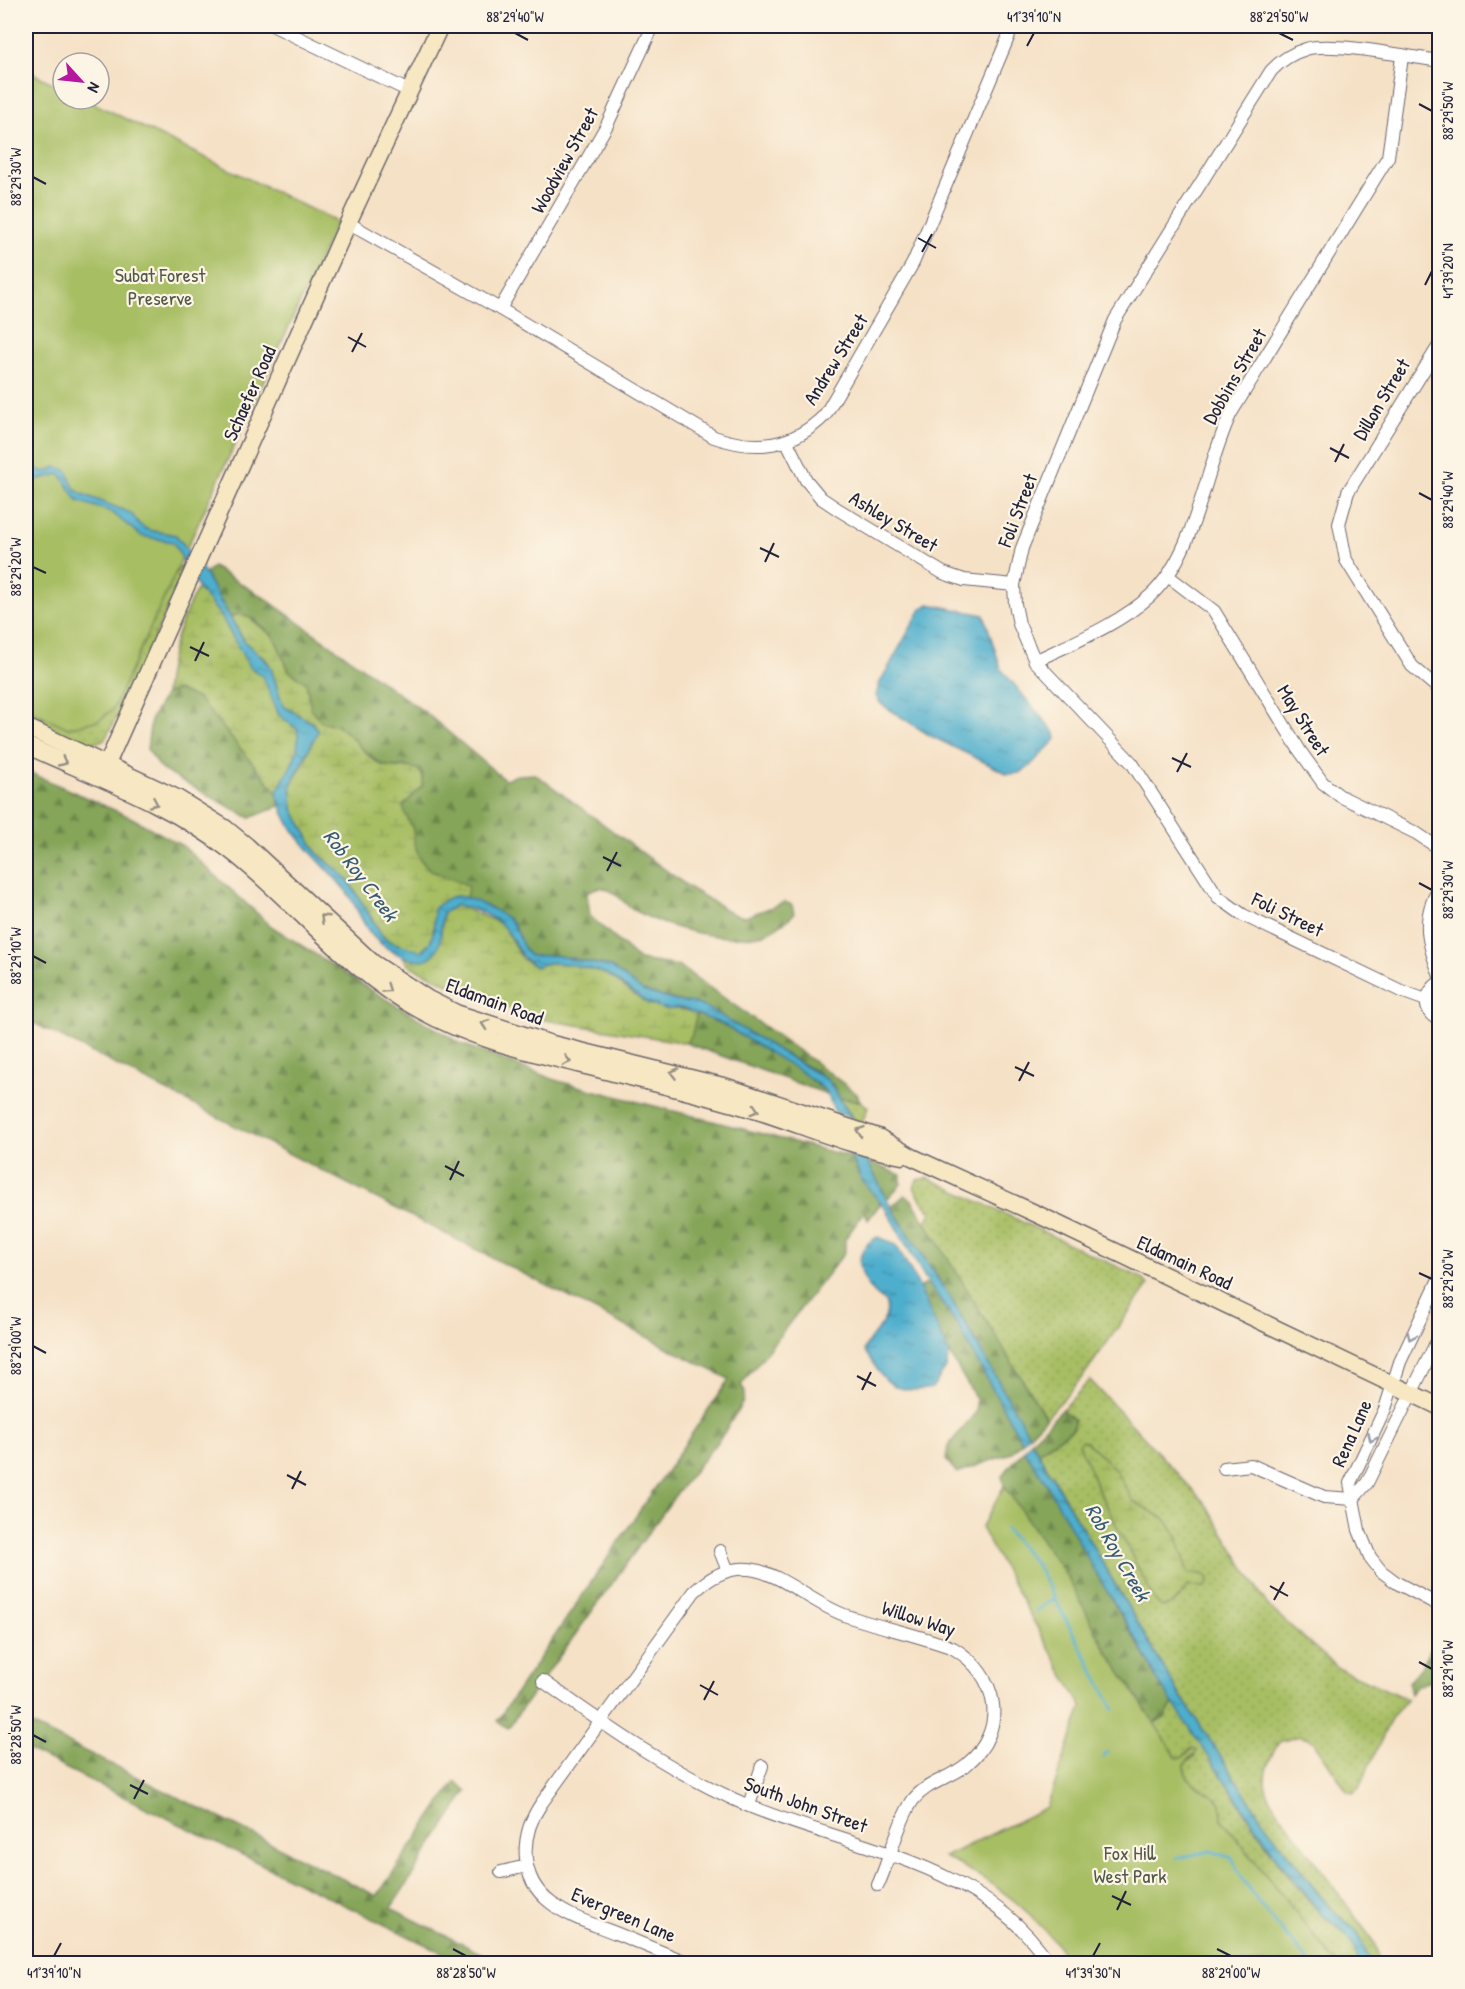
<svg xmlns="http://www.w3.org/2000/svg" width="1465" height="1989" font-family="'Patrick Hand',sans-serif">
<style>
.grass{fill:url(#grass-dots);stroke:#64704f;stroke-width:1.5}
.forest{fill:url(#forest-firs);stroke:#54644a;stroke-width:1.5}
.wetland{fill:url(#wetland-marsh);stroke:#64704f;stroke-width:1.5}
.green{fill:#a7be63;stroke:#64704f;stroke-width:1.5}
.water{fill:url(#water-ripples);stroke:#386884;stroke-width:1.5}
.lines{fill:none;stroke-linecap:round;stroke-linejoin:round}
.stream{stroke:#4eaecd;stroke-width:3}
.street-casing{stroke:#6c656c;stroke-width:14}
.secondary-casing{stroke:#6c656c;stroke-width:19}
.street{stroke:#fff;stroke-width:12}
.secondary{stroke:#f7e8c3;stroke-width:16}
.oneway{stroke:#978f86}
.oneway2{stroke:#9c9ca7}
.ticks{fill:none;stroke:#22223b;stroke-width:2}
.labels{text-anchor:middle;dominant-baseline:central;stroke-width:4.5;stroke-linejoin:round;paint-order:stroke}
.street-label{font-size:20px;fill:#22223b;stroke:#fcf5e5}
.park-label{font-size:20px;fill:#515949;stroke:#fcf5e5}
.water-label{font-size:21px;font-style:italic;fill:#345a75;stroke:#fcf5e5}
.neatline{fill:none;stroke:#22223b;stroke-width:2}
.ticks-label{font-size:15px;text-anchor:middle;fill:#22223b}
</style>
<defs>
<pattern id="grass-dots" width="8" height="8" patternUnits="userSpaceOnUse" patternTransform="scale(1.5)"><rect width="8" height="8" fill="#a7be63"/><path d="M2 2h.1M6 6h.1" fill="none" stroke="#8fa357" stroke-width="1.8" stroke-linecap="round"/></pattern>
<pattern id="forest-firs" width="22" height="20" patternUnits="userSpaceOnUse" patternTransform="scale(1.5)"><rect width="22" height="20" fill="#85a559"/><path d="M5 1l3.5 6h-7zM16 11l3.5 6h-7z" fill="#6c864b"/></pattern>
<pattern id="wetland-marsh" width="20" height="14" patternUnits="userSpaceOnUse" patternTransform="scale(1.5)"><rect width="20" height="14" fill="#a7be63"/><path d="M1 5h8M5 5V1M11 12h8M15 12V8" fill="none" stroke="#8fa357"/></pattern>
<pattern id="water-ripples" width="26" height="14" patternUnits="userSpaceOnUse" patternTransform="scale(1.5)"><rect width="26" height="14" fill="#4eaecd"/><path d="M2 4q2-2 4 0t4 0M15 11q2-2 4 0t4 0" fill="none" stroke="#408da8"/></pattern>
</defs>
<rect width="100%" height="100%" fill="#fcf5e5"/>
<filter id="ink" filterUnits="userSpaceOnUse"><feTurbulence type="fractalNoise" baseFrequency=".0167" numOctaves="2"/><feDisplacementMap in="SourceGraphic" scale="12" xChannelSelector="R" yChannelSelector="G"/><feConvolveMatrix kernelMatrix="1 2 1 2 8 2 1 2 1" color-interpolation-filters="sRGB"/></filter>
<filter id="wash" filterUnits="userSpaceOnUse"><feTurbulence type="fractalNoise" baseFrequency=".008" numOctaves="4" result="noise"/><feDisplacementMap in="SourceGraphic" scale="24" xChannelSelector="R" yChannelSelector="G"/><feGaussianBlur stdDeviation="1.35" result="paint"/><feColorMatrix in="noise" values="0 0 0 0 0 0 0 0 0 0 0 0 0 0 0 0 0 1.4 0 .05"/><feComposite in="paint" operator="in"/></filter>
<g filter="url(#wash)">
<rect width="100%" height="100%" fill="#f5e1c6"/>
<g class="grass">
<polygon points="179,567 182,568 182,576 127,699 105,739 93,744 74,740 26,720 26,706 163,599"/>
<polygon points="840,1098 860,1101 868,1107 862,1123 852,1118"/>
<polygon points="928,1178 1142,1278 1148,1285 1084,1375 1046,1418 925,1225 931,1212 921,1200 914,1187 917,1180"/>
<path d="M1090,1380l115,123 63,103 70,62 69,31 -15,18 -33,71 -6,5 -6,-2 -34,-50 -13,-5 -21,6c-18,33 -20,41 2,73l95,130 3,18h-8l-15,-32 -29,-27 -64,-83 -88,-134 -137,-235 35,-23 1,-9 -12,-10z"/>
<path d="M1173,1703c51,68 88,149 148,211 21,21 30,17 38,49h-23l-114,-143v-11l-5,-11c-13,-9 -32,-14 -33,-33l11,-9 -5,-7 -7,8 -6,1 -23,-35 11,-6z"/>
</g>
<g class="forest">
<path d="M213,567l50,30 163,116 79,67 12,-5 18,-1 158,116 40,24 12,3 40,-15 7,3 2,9c-9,8 -23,19 -35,21 -37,8 -93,-7 -125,-25 -10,-6 -18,-19 -30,-22 -6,-1 -12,1 -17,5l3,23 49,44 40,6 148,105 30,23 3,7 -20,-3 -11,-17 -10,-8 -101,-57 -7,-6 -69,-19 -31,-24 -40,-9 -41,-2 -37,-47 -27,-11 2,-12c-25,-14 -44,-8 -53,-40 -2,-4 0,-10 -1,-14 -3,-10 -9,-14 -11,-26l20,-21 -18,-20c-37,12 -49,-41 -84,-42l-10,-14 -5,-26 -17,-12 -15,-34 -11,-10 -16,-11 -8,-2 -9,3 -24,-39 -1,-5z"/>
<polygon points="177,690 199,699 277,792 280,806 250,818 162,770 147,749 151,719 165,694"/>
<polygon points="26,771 132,818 183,846 271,926 374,992 462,1044 558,1081 851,1157 861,1179 881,1203 868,1220 865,1212 863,1214 845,1239 845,1252 741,1385 745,1391 743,1402 724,1433 680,1489 508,1728 497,1721 729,1379 26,1019"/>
<polygon points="697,1013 722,1024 800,1070 827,1094 686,1043 692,1034"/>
<polygon points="867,1161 901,1175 901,1184 887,1199"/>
<polygon points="905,1195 912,1200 1046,1418 1029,1435 950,1297 891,1207"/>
<polygon points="928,1283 956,1323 1022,1442 1011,1453 957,1473 946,1460 948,1446 976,1412 976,1399 949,1353 919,1288"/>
<polygon points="1062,1410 1074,1420 1073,1429 1038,1452 1031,1441"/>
<polygon points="1024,1450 1045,1480 1099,1578 1173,1703 1165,1717 1154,1723 1105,1648 1068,1578 1004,1486 1002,1476"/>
<polygon points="1439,1631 1439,1677 1417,1686 1410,1694 1409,1681 1420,1669"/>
<polygon points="26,1722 377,1896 455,1782 467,1791 391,1908 500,1963 463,1963 26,1749"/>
</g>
<g class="wetland">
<path d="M198,588l23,28 28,50 14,11 16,38 18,14c5,26 -9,40 -20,63l-78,-93 -22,-9 -12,4c4,-37 14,-74 33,-106z"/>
<path d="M239,614l8,2 27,21 15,34 17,12 5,26 10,13c29,2 36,29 59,42 15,9 45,-7 43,21l-20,21c2,12 8,17 11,26 1,5 -1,10 1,14 9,32 28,26 53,40l-2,12 -9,-2 -23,13c-1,17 3,32 -13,43l-30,-10 -9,-7 -35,-57 -30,-25 -24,-44 -2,-24 13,-23 10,-25 -1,-14 -30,-17 -13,-41 -5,-7 -16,-10 -19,-31z"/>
<path d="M456,905l46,19 20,35 14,8c17,-10 61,1 77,11 11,9 21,19 34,25 17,7 33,4 50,10l-5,21 -6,9 -152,-25 -65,-24 -61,-29 -5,-9 21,3 17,-25 2,-21z"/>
<path d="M1082,1440l5,2 28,27 18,32 32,18 12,18 11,36 14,1 7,4 -3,9 -19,-1c-6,11 -12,19 -25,21l-8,-8 -58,-114 -17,-41z"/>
</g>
<g class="green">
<polygon points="26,70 63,88 63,99 85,99 337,222 113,709 99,720 68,728 26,708"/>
<path d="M1004,1486l64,92 37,70 72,110 6,-1 10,-9 4,3 -13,14c1,23 26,23 37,38l1,17 114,143h-266c-32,-49 -74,-81 -126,-106l103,-50 35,-100 -101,-179z"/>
</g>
<g class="water">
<path d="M26,436c5,17 -2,32 20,36l10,-5 11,3 7,18 6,5 51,20 9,12 8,5 28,5 25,32 43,74 26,24 13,41 30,17 5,8 -27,54 2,24 24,44 30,25 35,58 9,6 30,9c16,-10 12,-25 13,-42 7,-6 14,-14 24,-13 13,1 46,17 54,27 8,10 8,23 18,33l25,-1 56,12 32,24 33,10 19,2 16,7 117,70 24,38 -17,-6 -9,-21 -26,-20 -78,-47 -41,-16c-29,7 -49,-18 -71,-32 -14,-7 -31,-10 -46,-12 -10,-1 -18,-3 -27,3 -25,-12 -19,-29 -37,-43 -11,-10 -30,-16 -44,-19l-13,8c-3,13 0,29 -8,40 -15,19 -53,-5 -64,-19 -10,-12 -15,-30 -25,-43 -26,-33 -61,-56 -69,-99 11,-23 25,-37 20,-63l-18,-14 -16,-38 -14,-11 -28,-50 -23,-28 -25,-46 -32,-6 -30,-24 -33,-11 -18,-27 -24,6 -8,-3z"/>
<polygon points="929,604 984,615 1001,669 1055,733 1056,739 1029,767 1020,773 1008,774 929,735 881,704 876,696 879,684 921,609"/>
<polygon points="848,1147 863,1153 891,1207 950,1297 1029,1435 1022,1442 956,1323 928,1283 885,1208 861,1179"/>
<path d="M878,1237l18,8 19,33 34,75 -3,15 -14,20c-41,8 -48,-8 -68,-38 7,-17 29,-29 21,-49 -23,-13 -39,-50 -7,-64z"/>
<path d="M1031,1441l144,246 88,134 63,83 30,27 15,32h-12l-7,-21 -9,-11 -21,-16 -44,-55 -122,-182c-15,-36 -38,-67 -57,-100 -25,-43 -46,-88 -75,-128z"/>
</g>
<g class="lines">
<g class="stream">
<polyline points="1005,1528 1036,1564 1114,1709"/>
<polyline points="1036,1611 1053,1599"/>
<polyline points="1104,1756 1107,1752"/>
<path d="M1177,1858l33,-7 22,7c17,40 51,73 79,106"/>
</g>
</g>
</g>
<g filter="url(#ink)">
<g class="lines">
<g class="street-casing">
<g id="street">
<polyline points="274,26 409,91"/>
<path d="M348,223l152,86 214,128c43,15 79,10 111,-22l88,-152 100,-237"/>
<polyline points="500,309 607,125 653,26"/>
<polyline points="1440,344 1348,492 1339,524 1346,560 1412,666 1440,690"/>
<polyline points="787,442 806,480 821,498 839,510 943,573 964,580 1014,585"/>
<polyline points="1168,576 1214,611 1300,751 1323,783 1340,796 1416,833 1440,849"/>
<path d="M1035,661c39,-19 83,-36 115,-65 47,-43 54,-127 81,-183l157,-256 14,-100"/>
<path d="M1440,887c-20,31 -12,57 0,89"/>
<path d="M1440,982c-15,10 -20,30 0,38"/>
<path d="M1426,1000l-25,-9 -158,-76 -25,-18 -86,-134 -97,-102 -16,-37 -4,-20 -1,-19 8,-37 93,-228 156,-249c10,-11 21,-18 35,-22 26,-8 102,8 134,12"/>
<polyline points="1224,1468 1251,1465 1324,1497 1353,1499"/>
<polyline points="1353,1499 1367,1483 1440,1335"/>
<polyline points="720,1551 728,1571"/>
<polyline points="1433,1602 1397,1583 1381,1571 1370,1557 1359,1530 1350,1483 1385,1409 1400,1362 1440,1277"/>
<path d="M543,1681c66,47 131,93 206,125 102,42 236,57 301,158"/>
<polyline points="749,1805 762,1766"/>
<polyline points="501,1872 527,1866"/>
<path d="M691,1964c-25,-10 -49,-20 -73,-30 -22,-9 -48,-16 -67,-31 -33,-25 -31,-68 -10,-99l153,-212c59,-56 97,4 153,24 35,12 72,19 106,32 46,27 56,82 13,117 -17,14 -39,17 -53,35 -14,20 -24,61 -35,85"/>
</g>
</g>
<g class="secondary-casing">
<g id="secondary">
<polyline points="26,727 177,798 225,828 247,846 373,963 428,999 456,1013 552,1044 727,1087 878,1137 912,1157 1039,1215 1440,1407"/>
<path d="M26,745c69,32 144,58 205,106 66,51 115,119 189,159 48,27 101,40 154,53 51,13 102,25 153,39 59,15 115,43 175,54"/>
<polyline points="103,773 348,223 440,26"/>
</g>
</g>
<use href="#street" class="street"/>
<use href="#secondary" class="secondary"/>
</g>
<defs><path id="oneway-chevron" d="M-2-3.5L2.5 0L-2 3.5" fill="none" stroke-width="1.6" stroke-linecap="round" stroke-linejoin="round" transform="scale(1.5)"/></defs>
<g class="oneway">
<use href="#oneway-chevron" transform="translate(63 762) rotate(25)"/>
<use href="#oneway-chevron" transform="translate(154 803) rotate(24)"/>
<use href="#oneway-chevron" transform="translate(324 918) rotate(-137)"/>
<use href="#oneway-chevron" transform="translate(387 989) rotate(35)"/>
<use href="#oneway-chevron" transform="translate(485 1024) rotate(-161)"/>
<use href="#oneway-chevron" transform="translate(567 1061) rotate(14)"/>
<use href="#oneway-chevron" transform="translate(674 1073) rotate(-166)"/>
<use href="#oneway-chevron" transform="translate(755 1110) rotate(18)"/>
<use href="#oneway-chevron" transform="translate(860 1131) rotate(-161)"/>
</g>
<g class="oneway2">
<use href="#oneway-chevron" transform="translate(1411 1336) rotate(114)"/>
<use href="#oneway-chevron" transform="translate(1372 1438) rotate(115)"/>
</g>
</g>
<path class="ticks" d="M515,33l13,7M1279,33l14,7M1027,46l7,-13M1419,104l13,7M33,177l13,7M918,238l18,10M922,252l10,-18M1425,285l7,-14M348,337l18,10M352,352l10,-19M1330,448l19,10M1335,462l9,-18M1419,493l13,7M760,548l19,9M765,562l9,-19M33,567l13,6M190,647l19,9M195,661l9,-19M1172,758l19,9M1177,772l10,-19M603,857l18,9M607,871l10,-19M1419,883l13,7M33,956l13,7M1015,1067l19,9M1019,1081l10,-19M445,1166l19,10M450,1180l9,-19M1419,1273l13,6M33,1346l13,7M857,1376l19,10M862,1390l9,-18M287,1475l19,10M292,1489l9,-18M1270,1586l18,10M1274,1600l10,-18M1419,1662l13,7M700,1685l18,10M704,1700l10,-19M33,1735l13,7M130,1785l18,9M134,1799l10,-19M1112,1896l19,9M1117,1910l9,-19M453,1949l13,7M1217,1949l14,7M54,1956l7,-13M1093,1956l7,-13"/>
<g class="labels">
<g class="street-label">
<text transform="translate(564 160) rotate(-61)">Woodview Street</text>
<text transform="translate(835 359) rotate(-58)">Andrew Street</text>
<text transform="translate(1234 376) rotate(-60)">Dobbins Street</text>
<text transform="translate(249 393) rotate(-66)">Schaefer Road</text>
<text transform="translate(1381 399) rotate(-59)">Dillon Street</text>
<text transform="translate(1017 510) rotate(-69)">Foli Street</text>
<text transform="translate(894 521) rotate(31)">Ashley Street</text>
<text transform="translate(1304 720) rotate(58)">May Street</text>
<text transform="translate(1288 914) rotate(26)">Foli Street</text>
<text transform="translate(495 1001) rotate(20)">Eldamain Road</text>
<text transform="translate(1185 1262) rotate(25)">Eldamain Road</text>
<text transform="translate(1351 1433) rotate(-66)">Rena Lane</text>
<text transform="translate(919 1618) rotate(18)">Willow Way</text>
<text transform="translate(806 1804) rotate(20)">South John Street</text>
<text transform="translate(624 1914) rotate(23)">Evergreen Lane</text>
</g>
<g class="park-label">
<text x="160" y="274">Subat Forest<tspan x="160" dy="23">Preserve</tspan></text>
<text x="1130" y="1852">Fox Hill<tspan x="1130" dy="23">West Park</tspan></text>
</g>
<g class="water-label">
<text transform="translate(361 875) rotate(53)">Rob Roy Creek</text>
<text transform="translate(1118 1552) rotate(60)">Rob Roy Creek</text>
</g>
</g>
<rect width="1465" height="1989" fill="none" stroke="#fcf5e5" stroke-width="66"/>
<g transform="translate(81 81) rotate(117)"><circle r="28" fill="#fcf5e5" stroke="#a5a1a1" stroke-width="1.5"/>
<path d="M0-4.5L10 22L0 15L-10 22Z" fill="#b5179e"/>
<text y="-9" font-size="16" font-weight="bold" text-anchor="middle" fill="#22223b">N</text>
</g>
<rect x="33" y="33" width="1399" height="1923" class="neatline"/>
<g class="ticks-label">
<text x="515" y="22">88°29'40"W</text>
<text x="1034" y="22">41°39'10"N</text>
<text x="1279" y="22">88°29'50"W</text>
<text transform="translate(1448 111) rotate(-90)" y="5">88°29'50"W</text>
<text transform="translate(16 177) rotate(-90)" y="5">88°29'30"W</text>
<text transform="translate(1448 271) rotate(-90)" y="5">41°39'20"N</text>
<text transform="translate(1448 500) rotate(-90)" y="5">88°29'40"W</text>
<text transform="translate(16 567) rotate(-90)" y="5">88°29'20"W</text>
<text transform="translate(1448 890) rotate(-90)" y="5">88°29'30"W</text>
<text transform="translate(16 956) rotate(-90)" y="5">88°29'10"W</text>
<text transform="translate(1448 1279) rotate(-90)" y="5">88°29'20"W</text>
<text transform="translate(16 1346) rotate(-90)" y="5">88°29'00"W</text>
<text transform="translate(1448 1669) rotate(-90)" y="5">88°29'10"W</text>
<text transform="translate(16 1735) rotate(-90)" y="5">88°28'50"W</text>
<text x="54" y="1978">41°39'10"N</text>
<text x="466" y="1978">88°28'50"W</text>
<text x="1093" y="1978">41°39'30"N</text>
<text x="1231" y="1978">88°29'00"W</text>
</g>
</svg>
